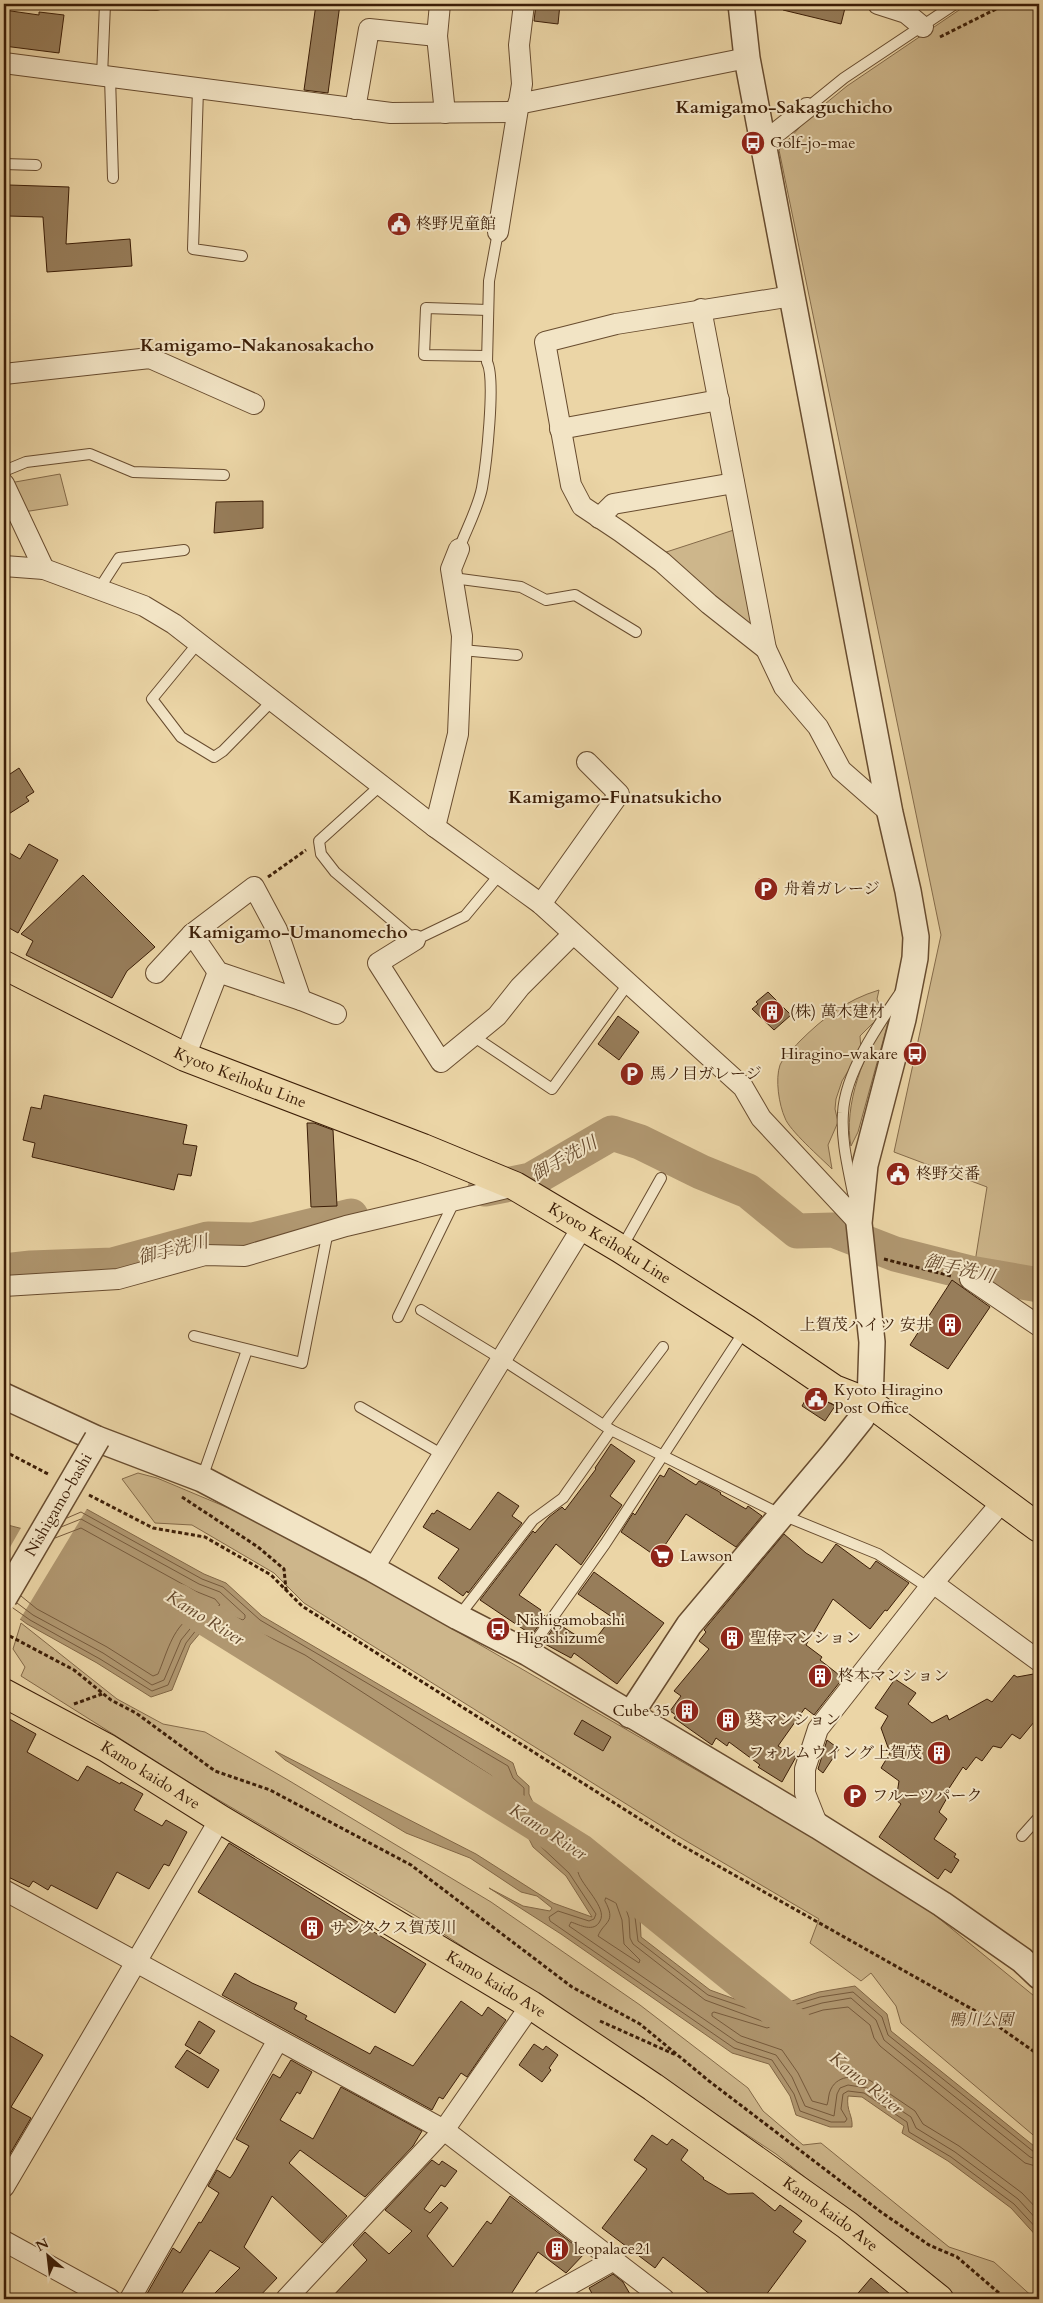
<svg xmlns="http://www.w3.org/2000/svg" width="1043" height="2303" font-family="Cardo,'Noto Serif JP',serif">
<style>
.green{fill:#cdb68b;stroke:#846a49}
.water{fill:#b09770;stroke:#826746}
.pier{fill:#ebd5a6}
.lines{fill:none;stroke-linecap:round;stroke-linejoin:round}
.shore{stroke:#765a3c;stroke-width:1}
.river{stroke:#b09770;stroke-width:35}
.building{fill:#977d5a;stroke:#3c1e07}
.service-casing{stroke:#684c2f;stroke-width:12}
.minor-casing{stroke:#684c2f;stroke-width:22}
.tertiary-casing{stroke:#684c2f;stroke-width:28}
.primary-casing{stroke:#3c1e07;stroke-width:30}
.path{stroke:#3c1e07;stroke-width:3;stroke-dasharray:4 2.5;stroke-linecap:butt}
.service{stroke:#f2e4c5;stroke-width:10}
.minor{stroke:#f2e4c5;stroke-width:20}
.tertiary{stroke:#f2e4c5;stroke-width:25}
.primary{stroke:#ebd5a6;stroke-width:28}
.tertiary-bridge-casing{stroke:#684c2f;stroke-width:28;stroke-linecap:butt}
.tertiary-bridge{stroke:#f2e4c5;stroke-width:25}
.labels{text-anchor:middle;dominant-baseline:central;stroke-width:4;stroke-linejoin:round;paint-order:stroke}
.poi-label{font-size:16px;fill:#3c1e07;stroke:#f2e4c5;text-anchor:start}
.street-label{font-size:16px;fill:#3c1e07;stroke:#f2e4c5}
.park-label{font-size:16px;font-style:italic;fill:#604428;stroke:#f2e4c5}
.neighbourhood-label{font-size:18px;font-weight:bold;fill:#3c1e07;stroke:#f2e4c5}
.water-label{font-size:18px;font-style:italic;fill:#65482c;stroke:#f2e4c5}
</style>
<rect width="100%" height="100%" fill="#ebd5a6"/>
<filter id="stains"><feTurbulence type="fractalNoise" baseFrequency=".004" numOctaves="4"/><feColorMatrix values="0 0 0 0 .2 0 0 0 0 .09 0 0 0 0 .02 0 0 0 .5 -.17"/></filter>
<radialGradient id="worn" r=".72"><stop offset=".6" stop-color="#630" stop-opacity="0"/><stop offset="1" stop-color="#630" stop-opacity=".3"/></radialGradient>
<g class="green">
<polygon points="968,4 1039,4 1039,1277 975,1262 987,1187 894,1152 941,935 779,150 809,117 847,86"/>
<polygon points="60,474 68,505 17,513 4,484"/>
<polygon points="743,527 764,639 654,556"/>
<path d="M879,990l-2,9 3,7 -5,15 -15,15 1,14 -19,31 -6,18 -1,10 3,13 -10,23 4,24c-11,-11 -43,-39 -47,-51 -6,-13 -10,-39 -5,-53 4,-9 13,-16 19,-23 24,-24 47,-42 80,-52z"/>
<path d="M889,1019l-31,113 -7,14c-8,-39 13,-98 38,-127z"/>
<polygon points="138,1473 157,1478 238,1512 337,1562 819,1841 930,1911 1039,2000 1039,2140 901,2023 896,2006 871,1973 861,1981 810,1943 819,1919 676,1835 304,1603 274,1573 192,1525 155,1523 122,1479"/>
<polygon points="21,1623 117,1699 163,1724 205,1732 288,1780 491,1902 640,2005 748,2088 763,2111 803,2145 821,2143 949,2247 994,2262 1035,2299 957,2299 776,2154 421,1919 200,1789 21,1676 25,1667 13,1649"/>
</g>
<path class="water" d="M81,1506l123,68 22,9 36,33 251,147 4,12 12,11v8l12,25 22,15 33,37 35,18 9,27 1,21 69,53 55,20 54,-18 36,-6 32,28 4,17 148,119v89l-28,-31 -63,-47 -46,-28 2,-7 -42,-29 -14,-1c-2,15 5,19 4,31h-22l-34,-12 -6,-19 -21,-32 -37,-11 -171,-119 -72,-46 34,18 27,5 2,-3 -15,-12 -16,-4 -51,-34 -64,-25 -121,-73 -10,-9 201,103 77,49 39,14 -26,-41 -33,-29 -22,-44 -22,-23c-85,-56 -169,-118 -265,-155l-23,7 -11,13 -18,45 -21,7 -54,-34 -70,-39 -23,-17v-83l23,6z"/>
<polygon class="pier" points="80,1504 88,1507 19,1621 4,1610 4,1558 22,1526 27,1527"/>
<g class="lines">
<g class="shore">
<polyline points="67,1518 81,1512 202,1579 223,1587 260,1620 508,1766 513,1778 524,1788 524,1797 537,1823 560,1838 593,1875 627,1893 635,1917 638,1941 708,1995 764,2014 820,1997 853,1992 882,2017 888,2035 1034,2152 1039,2153"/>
<path d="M21,1596l16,13 70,38 46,29 5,-2c8,-18 14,-46 33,-57 9,-6 20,-6 29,-12l-5,-6 -20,-8 -114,-63 -26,10"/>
<polyline points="17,1603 33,1615 103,1653 152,1685 164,1680 181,1640 194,1624 223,1613 243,1620 245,1618 245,1615 220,1592 199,1584 81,1519 61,1527"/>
<polyline points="13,1608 30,1620 100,1659 152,1691 168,1685 186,1643 197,1629 225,1620 267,1636 305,1655 492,1776 515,1801 537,1843 569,1873 596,1914 594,1919 589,1921 558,1911 549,1917 550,1921 734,2048 772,2060 794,2094 800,2111 831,2122 845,2122 847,2119 841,2109 843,2094 848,2091 864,2093 907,2122 909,2132 951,2157 1014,2204 1039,2231"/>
<polygon points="542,1836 545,1835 556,1842 569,1858 569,1861 566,1861 542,1840"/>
<path d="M606,1898l10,5 6,17 2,24 16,16 -1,3 -41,-27c6,-15 19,-13 7,-35z"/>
<path d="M1039,2160l-9,-3 -146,-117 -8,-20 -25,-22 -29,5 -60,18 -57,-21 -72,-56 -3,-6 -1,-20 -7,-21 -31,-17 -9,-9 -4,1c3,13 30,36 22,49 -6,12 -20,4 -29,1l-2,4 168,116 39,13 16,22 13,29 29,10 3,-22 3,-6 8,-3 19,3 44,29 5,11 39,24 63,47 21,23"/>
<path d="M1039,2167l-14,-4 -145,-117 -6,-8 -4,-13 -22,-18 -25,3 -56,18 -53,-16 -2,1v3l29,20 41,14 16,23 14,28 15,4c2,-5 1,-11 4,-16 7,-15 28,-14 40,-8l44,30 8,13 36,22 63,47 17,18"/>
</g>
<g class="river">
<polyline points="485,1189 531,1180 612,1133 640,1142 701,1172 748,1191 797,1231 833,1230 895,1254 970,1273 1039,1285"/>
<polyline points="4,1271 31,1268 113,1265 208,1239 253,1240 351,1216"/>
<polyline points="178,1601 580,1851 809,2037"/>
</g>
</g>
<g class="building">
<polygon points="316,4 340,4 328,93 304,90"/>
<polygon points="536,4 560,4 558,24 534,21"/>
<polygon points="784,4 846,4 841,24 783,10"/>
<polygon points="4,10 39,15 39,12 64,15 59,53 4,46"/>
<polygon points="9,185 69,187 66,244 130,239 132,266 47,272 43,217 8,216"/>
<polygon points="263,501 263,528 214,533 216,502"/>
<polygon points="19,768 34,792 26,797 29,801 4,817 4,778"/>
<polygon points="29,844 58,860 18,933 4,925 4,850 20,859"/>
<polygon points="83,875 155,947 127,971 112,998 26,955 33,941 21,934"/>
<polygon points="768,992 791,1015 774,1030 752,1009 758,1004 756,1002"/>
<polygon points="618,1016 639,1032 619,1060 598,1044"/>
<polygon points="44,1095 187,1125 183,1144 197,1146 191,1176 178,1174 174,1190 32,1157 35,1143 23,1140 31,1107 41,1109"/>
<polygon points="307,1123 314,1123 333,1130 337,1206 311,1207"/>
<polygon points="952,1280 990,1307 948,1369 910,1345"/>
<polygon points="810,1392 835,1406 825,1421 802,1406"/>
<polygon points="611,1444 635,1461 610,1496 622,1505 581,1565 556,1544 519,1595 541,1610 540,1612 545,1616 532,1635 480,1600 533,1531 535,1533 549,1517 562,1507 565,1510 596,1469 595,1468"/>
<polygon points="669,1468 696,1485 699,1481 718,1491 721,1493 720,1494 746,1509 748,1506 762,1516 736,1547 686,1514 657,1557 621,1532 633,1513 635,1515 660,1475 664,1477"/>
<polygon points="498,1492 519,1506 512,1516 522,1523 468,1593 467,1591 463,1596 438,1578 459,1549 423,1527 432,1513 434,1514 437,1510 470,1530"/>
<polygon points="784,1534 806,1553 822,1563 836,1544 870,1569 876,1561 909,1583 887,1611 885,1610 870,1629 833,1599 806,1645 822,1657 820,1660 843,1678 814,1715 805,1708 778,1746 796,1757 782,1782 758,1767 760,1765 729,1742 727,1746 716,1738 712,1745 674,1718 676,1715 670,1711 681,1696 674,1691 709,1649 699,1641 706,1632 704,1630"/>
<polygon points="594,1572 664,1623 617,1684 574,1653 571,1658 543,1643 557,1623 591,1645 612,1617 578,1594"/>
<polygon points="1039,1673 1039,1716 1020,1739 1012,1734 1001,1748 993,1746 982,1761 976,1757 966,1770 963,1767 944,1796 947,1798 939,1812 947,1819 934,1839 956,1854 954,1857 959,1860 951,1873 945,1869 938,1879 879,1837 901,1804 896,1800 899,1781 881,1768 890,1753 881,1728 888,1716 875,1708 895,1679 916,1693 908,1704 932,1723 947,1715 949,1720 987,1699 992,1702 1014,1675 1017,1677"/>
<polygon points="4,1716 36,1734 27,1752 78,1781 87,1766 120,1784 121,1782 143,1794 134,1810 162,1826 166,1820 187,1832 169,1866 164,1864 149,1889 117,1872 97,1909 51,1885 48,1890 33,1881 29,1887 4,1875"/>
<polygon points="582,1720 611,1737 603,1751 574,1734"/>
<polygon points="827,1740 839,1749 823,1773 818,1769"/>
<polygon points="229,1843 426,1964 395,2013 198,1892"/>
<polygon points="235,1973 252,1983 297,2003 294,2009 307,2016 305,2019 370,2054 375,2046 413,2066 461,2001 482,2016 488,2007 506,2020 467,2077 461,2073 443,2099 439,2097 432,2110 222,1995"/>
<polygon points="199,2021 215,2031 200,2054 185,2045"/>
<polygon points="4,2032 43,2055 11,2107 31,2118 4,2164"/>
<polygon points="534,2044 543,2050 546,2046 558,2055 549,2068 551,2070 542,2082 519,2065"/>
<polygon points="187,2050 219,2070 208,2088 175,2067"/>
<polygon points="291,2060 312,2072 300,2094 297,2092 280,2120 313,2139 341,2087 422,2131 413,2146 365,2197 300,2150 289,2163 347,2216 322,2243 272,2196 244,2247 277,2278 257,2299 209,2299 240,2268 210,2250 178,2299 144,2299 173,2248 180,2253 199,2222 201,2223 219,2193 208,2186 217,2170 230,2178 233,2174 249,2146 236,2139 273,2074 280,2078"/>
<polygon points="652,2135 667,2145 672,2139 688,2150 681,2160 704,2178 703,2179 728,2194 753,2193 775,2211 780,2205 802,2221 793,2232 806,2241 763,2299 716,2299 663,2257 655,2268 602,2228 647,2169 634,2160"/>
<polygon points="432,2160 439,2165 442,2161 457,2171 445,2187 441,2185 424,2209 430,2213 441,2202 448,2208 427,2236 453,2267 487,2221 491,2224 510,2196 585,2253 566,2273 538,2252 508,2299 330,2299 367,2260 353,2245 365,2232 389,2254 412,2231 385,2210"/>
<polygon points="613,2274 623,2282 630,2294 622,2299 595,2299 589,2288"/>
<polygon points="871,2278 896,2299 853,2299"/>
</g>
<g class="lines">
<g class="service-casing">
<g id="service">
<polyline points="85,4 157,5"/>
<polyline points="102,76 105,4"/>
<polyline points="110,77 113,178"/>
<polyline points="198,89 193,249 242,256"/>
<polyline points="807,108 844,78 955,4"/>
<polyline points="4,164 36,165"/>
<polyline points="487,356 424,355 426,308 488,310"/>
<polyline points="4,471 26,462 90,454 133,472 224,475"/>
<path d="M459,549c7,-19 19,-41 23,-61 4,-22 14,-109 5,-126l2,-81 9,-49"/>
<polyline points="453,578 521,587 546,600 575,595 636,632"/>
<polyline points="99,589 119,558 184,550"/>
<polyline points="198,643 152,699 181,737 214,757 223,751 272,701"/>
<polyline points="462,650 517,655"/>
<polyline points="381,785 319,841 321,854 335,872 415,940 465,916 500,874"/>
<polyline points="473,1036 552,1089 628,984"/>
<path d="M853,1193c-5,-26 -12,-53 -10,-80 2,-40 35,-88 57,-120"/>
<polyline points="621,1249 661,1178"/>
<polyline points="421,1310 503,1360 611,1430 780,1514 878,1554 929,1588"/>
<polyline points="398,1317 454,1202"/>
<polyline points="194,1336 302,1363 328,1231"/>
<polyline points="360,1407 443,1455"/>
<polyline points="604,1425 663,1347"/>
<polyline points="202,1478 247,1350"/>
<polyline points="459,1616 533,1520 563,1498 611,1430"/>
<polyline points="528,1652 605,1544 745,1330"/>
<polyline points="1022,1836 1039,1817"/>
</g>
</g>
<g class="minor-casing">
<g id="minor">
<polyline points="440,4 437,36 445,113"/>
<polyline points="878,4 906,13 923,27"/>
<polyline points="4,63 391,113 516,112"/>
<polyline points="518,104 747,58"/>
<polyline points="355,109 369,29 437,36"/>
<polyline points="763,143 807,108"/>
<polyline points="498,232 522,84 519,45 524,4"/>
<polyline points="792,296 616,324 545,342 571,485 582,506 621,532 662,562 709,604 766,649 784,687 818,727 841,770 890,813"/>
<polyline points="701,309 766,649"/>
<polyline points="4,374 150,358 254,404"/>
<polyline points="560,429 719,400"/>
<polyline points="4,484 44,569"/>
<polyline points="599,518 613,504 734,483"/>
<polyline points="459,549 451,569 462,636 458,734 435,827 541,904 743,1087 761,1118 859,1223"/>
<polyline points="4,566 44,569 144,606 174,624 435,827"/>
<polyline points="541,904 619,794 587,762"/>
<polyline points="192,934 218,972 301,1000 336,1014"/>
<polyline points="415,940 378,963 441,1062 497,1016 520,987 573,934"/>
<polyline points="156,973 192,934 254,887 277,930 301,1000"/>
<polyline points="185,1057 218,972"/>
<polyline points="970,1279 1039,1326"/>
<polyline points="4,1286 118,1279 205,1255 245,1256 346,1226 515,1186"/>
<polyline points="373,1569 583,1226"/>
<polyline points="933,1583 1039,1661"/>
<polyline points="818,1826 805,1793 805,1769 818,1729 933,1583 1002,1502"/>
<polyline points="4,1890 444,2130 664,2299"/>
<polyline points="4,2187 220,1819"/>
<polyline points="4,2241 110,2299"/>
<polyline points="130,2299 278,2040"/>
<polyline points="286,2299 444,2130 531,2005"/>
<polyline points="544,2299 614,2260"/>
</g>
</g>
<g class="tertiary-casing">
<g id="tertiary">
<polyline points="4,1396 97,1439 202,1479 373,1569 458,1617 528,1653 818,1826 942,1904 1022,1960 1039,1976"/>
<polyline points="630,1715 689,1625 833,1454 861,1419 870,1403 872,1342 859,1223 865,1165 903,1019 915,958 916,937 908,891 890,813 763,143 747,58 741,4"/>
</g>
</g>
<g class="primary-casing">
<g id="primary">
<path id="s1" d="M4,965l181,92 238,91 92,38 106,63 125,80 88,60 36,14 169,125"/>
<path id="s2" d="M4,1693l103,55 113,71 311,186 122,82 194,138 92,74"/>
</g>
</g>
<g class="path">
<polyline points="940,37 1006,4"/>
<polyline points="268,877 306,850"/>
<polyline points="884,1259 951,1276"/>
<polyline points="4,1451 50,1475"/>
<polyline points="89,1495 153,1528 205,1537 271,1575 302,1606 681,1845 979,2013 1039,2055"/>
<polyline points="182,1497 258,1547 284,1569 286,1590"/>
<polyline points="4,1633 74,1670 111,1700 136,1713 215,1771 270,1790 411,1865 572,1987 640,2024 709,2081 881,2212 929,2245 957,2257 1006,2299"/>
<polyline points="74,1704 102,1694"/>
<polyline points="600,2021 676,2055"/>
</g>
<use href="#service" class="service"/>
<use href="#minor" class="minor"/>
<use href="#tertiary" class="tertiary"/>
<use href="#primary" class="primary"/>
<g class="tertiary-bridge-casing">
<g id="tertiary-bridge">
<path id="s3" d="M4,1598l93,-159"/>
</g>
</g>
<use href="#tertiary-bridge" class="tertiary-bridge"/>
</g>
<defs>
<g id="bus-disc" transform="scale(1.25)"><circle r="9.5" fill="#8f2418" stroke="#f2e4c5"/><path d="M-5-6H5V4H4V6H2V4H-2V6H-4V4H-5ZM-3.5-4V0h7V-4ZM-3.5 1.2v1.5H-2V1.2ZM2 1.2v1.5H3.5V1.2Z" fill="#fff"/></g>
<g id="civic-disc" transform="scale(1.25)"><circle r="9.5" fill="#8f2418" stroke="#f2e4c5"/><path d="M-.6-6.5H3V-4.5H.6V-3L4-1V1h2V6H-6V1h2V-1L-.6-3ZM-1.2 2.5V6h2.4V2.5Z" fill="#fff"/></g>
<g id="parking-disc" transform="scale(1.25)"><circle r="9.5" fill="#8f2418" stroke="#f2e4c5"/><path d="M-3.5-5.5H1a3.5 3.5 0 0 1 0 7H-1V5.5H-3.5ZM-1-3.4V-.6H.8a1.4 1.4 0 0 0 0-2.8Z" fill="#fff"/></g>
<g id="building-disc" transform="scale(1.25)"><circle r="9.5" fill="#8f2418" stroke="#f2e4c5"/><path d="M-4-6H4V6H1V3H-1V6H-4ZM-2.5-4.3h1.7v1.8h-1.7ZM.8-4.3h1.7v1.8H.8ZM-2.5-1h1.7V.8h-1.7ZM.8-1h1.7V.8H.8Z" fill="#fff"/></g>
<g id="supermarket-disc" transform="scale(1.25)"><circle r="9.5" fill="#8f2418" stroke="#f2e4c5"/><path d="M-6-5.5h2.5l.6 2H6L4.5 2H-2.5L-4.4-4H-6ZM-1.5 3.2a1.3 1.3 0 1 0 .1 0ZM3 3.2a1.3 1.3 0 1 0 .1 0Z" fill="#fff"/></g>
</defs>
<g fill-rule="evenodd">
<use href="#bus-disc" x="753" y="143"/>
<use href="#civic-disc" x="399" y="224"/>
<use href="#parking-disc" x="766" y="889"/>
<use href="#building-disc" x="772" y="1012"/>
<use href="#bus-disc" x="915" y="1054"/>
<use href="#parking-disc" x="632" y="1074"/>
<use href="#civic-disc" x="898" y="1174"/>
<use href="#building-disc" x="950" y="1325"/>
<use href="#civic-disc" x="816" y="1399"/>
<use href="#supermarket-disc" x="662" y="1556"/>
<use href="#bus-disc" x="498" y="1629"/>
<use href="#building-disc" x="732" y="1638"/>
<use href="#building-disc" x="820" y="1676"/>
<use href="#building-disc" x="687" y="1711"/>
<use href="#building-disc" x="728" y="1720"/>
<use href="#building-disc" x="939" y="1753"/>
<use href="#parking-disc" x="855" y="1796"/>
<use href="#building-disc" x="312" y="1928"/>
<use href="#building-disc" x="557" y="2249"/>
</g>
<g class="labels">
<g class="poi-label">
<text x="770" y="143">Golf-jo-mae</text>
<text x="416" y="224">柊野児童館</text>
<text x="784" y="889">舟着ガレージ</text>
<text x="790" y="1012">(株) 萬木建材</text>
<text x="898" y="1054" text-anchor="end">Hiragino-wakare</text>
<text x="650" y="1074">馬ノ目ガレージ</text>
<text x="916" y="1174">柊野交番</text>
<text x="932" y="1325" text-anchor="end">上賀茂ハイツ 安井</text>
<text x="834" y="1390">Kyoto Hiragino<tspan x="834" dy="18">Post Office</tspan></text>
<text x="680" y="1556">Lawson</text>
<text x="516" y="1620">Nishigamobashi<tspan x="516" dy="18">Higashizume</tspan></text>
<text x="750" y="1638">聖倖マンション</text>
<text x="838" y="1676">柊本マンション</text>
<text x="670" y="1711" text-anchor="end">Cube 35</text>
<text x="746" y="1720">葵マンション</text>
<text x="922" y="1753" text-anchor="end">フォルムウイング上賀茂</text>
<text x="872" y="1796">フルーツパーク</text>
<text x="330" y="1928">サンタクス賀茂川</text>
<text x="574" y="2249">leopalace21</text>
</g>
<g class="street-label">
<text stroke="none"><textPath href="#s1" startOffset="262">Kyoto Keihoku Line</textPath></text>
<text stroke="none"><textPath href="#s1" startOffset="668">Kyoto Keihoku Line</textPath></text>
<text stroke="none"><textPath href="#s3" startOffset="108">Nishigamo-bashi</textPath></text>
<text stroke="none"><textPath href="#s2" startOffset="168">Kamo kaido Ave</textPath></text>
<text stroke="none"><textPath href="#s2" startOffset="572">Kamo kaido Ave</textPath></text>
<text stroke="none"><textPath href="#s2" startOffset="978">Kamo kaido Ave</textPath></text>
</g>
<g class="park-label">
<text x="981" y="2020">鴨川公園</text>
</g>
<g class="neighbourhood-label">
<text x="784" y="107">Kamigamo-Sakaguchicho</text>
<text x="257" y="345">Kamigamo-Nakanosakacho</text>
<text x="615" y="797">Kamigamo-Funatsukicho</text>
<text x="298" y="932">Kamigamo-Umanomecho</text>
</g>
<g class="water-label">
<text transform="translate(564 1159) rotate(-29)">御手洗川</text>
<text transform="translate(173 1250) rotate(-14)">御手洗川</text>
<text transform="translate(959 1269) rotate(13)">御手洗川</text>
<text transform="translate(205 1618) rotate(32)">Kamo River</text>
<text transform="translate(548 1832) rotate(33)">Kamo River</text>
<text transform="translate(866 2083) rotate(39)">Kamo River</text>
</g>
</g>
<rect width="1043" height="2303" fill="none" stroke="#ebd5a6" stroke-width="20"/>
<rect x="5" y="5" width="1033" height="2293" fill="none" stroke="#3c1e07" stroke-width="2.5"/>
<rect x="10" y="10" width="1023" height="2283" fill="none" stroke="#3c1e07"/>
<g transform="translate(48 2256) rotate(332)" stroke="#f2e4c5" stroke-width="4" paint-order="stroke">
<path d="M0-4L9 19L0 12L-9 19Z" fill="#3c1e07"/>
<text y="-8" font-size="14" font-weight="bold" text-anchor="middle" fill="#3c1e07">N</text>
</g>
<rect width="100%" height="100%" filter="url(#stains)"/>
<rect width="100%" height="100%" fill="url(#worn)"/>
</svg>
